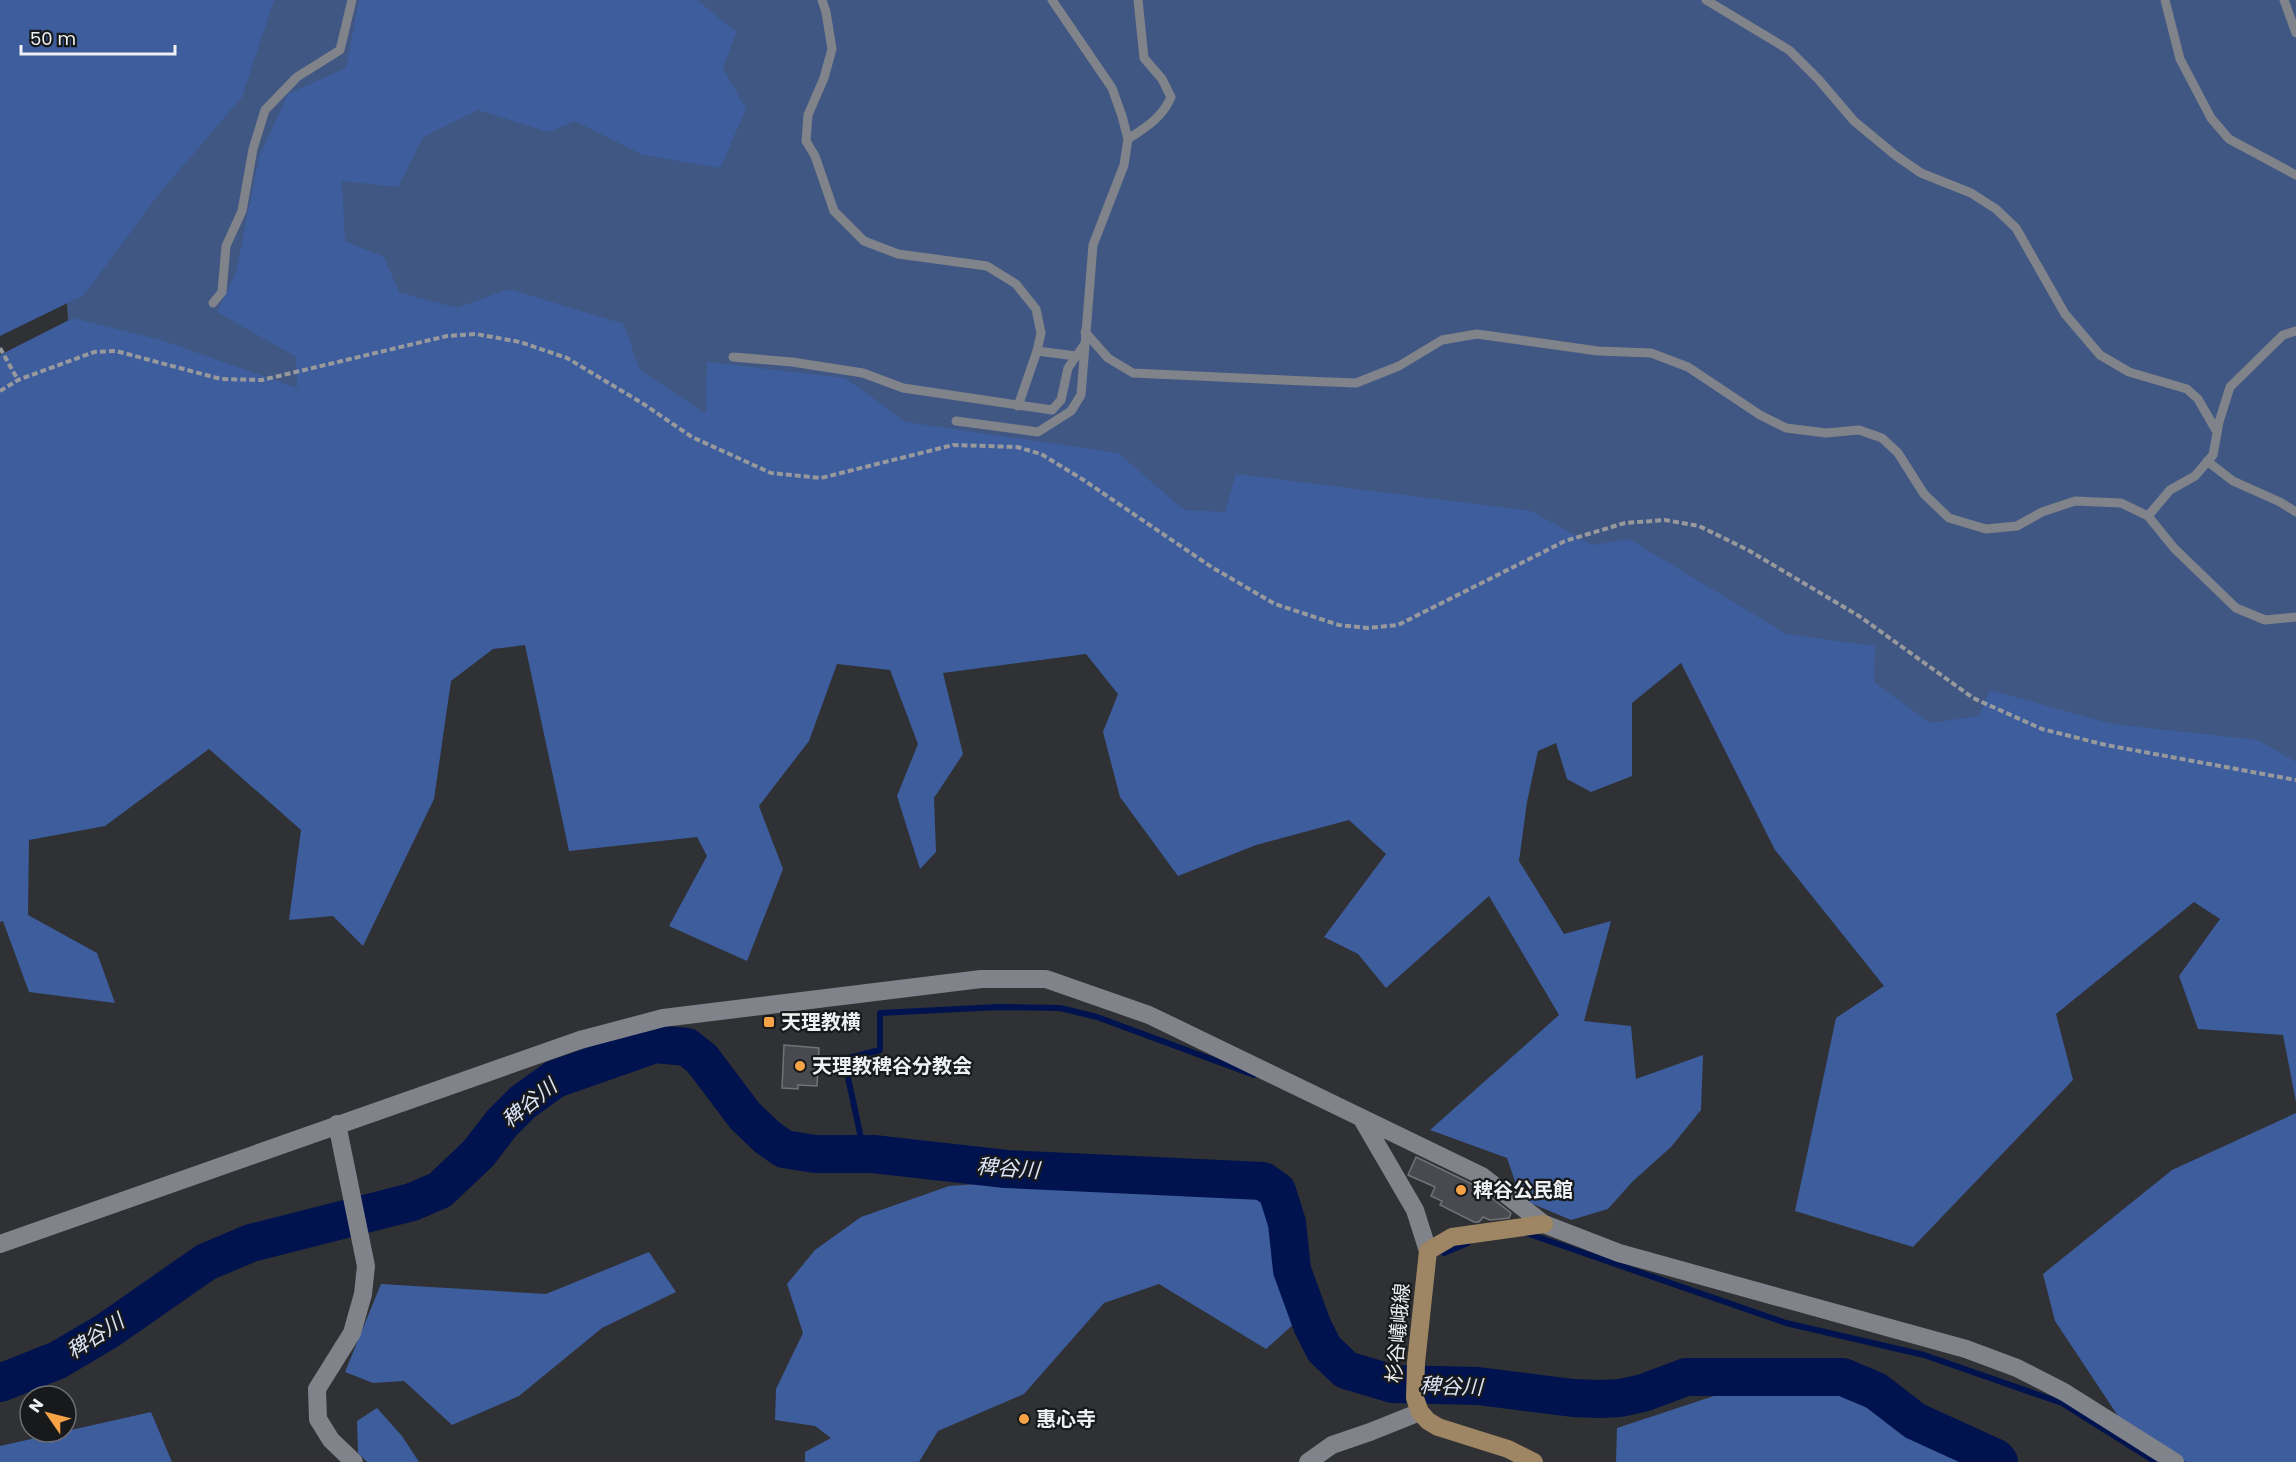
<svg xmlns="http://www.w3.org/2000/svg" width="2296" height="1462" font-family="Poppins,'Noto Sans JP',sans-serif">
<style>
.green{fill:#405783}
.forest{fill:#3d5d9d}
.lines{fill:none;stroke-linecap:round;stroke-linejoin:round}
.stream{stroke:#00134e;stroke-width:6}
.river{stroke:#00134e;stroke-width:38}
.building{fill:#484a4f;stroke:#707278;stroke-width:1.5}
.path{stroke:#97999c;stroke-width:4;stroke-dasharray:6 3;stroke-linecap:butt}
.lane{stroke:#808389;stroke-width:9}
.street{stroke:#808389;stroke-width:18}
.secondary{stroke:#9e8563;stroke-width:18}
.poi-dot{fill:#f6a246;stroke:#18191b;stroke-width:2}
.labels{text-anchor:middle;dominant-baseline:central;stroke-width:4.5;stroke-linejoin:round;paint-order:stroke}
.poi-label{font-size:20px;font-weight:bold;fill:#eef0f3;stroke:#18191b;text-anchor:start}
.street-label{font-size:20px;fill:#eef0f3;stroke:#18191b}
.water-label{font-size:21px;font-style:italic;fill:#dbe5f8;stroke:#18191b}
</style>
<rect width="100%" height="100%" fill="#2f3135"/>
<polygon class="green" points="165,0 2296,0 2296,823 1975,765 1778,653 1203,527 716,434 316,416 69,340 65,265"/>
<g class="forest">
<polygon points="0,0 274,0 242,97 158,195 84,295 0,336"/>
<polygon points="359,0 697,0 736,32 723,68 746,109 720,168 643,155 575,121 548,132 478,110 423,137 398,187 342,181 345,241 384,257 399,292 457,308 509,289 624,324 639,369 706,414 707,362 845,378 906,422 1118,453 1184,510 1225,512 1236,474 1531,511 1593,545 1629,539 1786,634 1875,646 1874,682 1930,723 1979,716 1990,690 2112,724 2258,740 2296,762 2296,1102 2283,1035 2198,1029 2179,976 2220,919 2194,902 2056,1014 2073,1080 1913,1247 1795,1211 1836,1018 1884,986 1775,850 1681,663 1632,703 1632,776 1591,792 1567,779 1556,743 1538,751 1527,802 1519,861 1564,934 1611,921 1584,1021 1631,1026 1636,1079 1703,1055 1701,1110 1671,1147 1632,1182 1608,1209 1571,1220 1521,1199 1507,1158 1430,1130 1559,1015 1489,896 1386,988 1358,954 1324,937 1386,854 1349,820 1256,845 1178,876 1120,797 1103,732 1118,694 1086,654 943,673 963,754 934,798 936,852 920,869 897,796 918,744 890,670 837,664 809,741 759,806 783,869 747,961 669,926 707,856 697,837 569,851 525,645 493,649 451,681 434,799 363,946 333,916 289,920 301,830 209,749 105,826 29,840 28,915 97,953 115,1003 29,992 3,921 0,922 0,355 73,318 161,340 297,388 296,357 217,312 236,273 259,157 288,94 346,68"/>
<polygon points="2296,1113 2296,1462 2186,1462 2130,1434 2055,1321 2043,1274 2172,1170"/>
<polygon points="1248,1180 1283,1234 1296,1322 1266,1349 1159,1284 1104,1303 1024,1394 938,1431 919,1462 805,1462 805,1452 831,1438 815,1426 775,1420 776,1389 803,1333 787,1284 815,1250 861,1217 949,1186 1007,1182 1156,1184"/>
<polygon points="649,1252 676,1292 602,1328 519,1396 452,1425 404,1381 373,1383 345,1372 381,1284 546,1294"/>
<polygon points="1811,1385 1845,1390 1911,1428 1987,1462 1616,1462 1617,1428 1738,1388"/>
<polygon points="377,1408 402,1436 419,1462 367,1462 358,1453 357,1421"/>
<polygon points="151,1412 172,1462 0,1462 0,1446"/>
</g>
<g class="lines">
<g class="stream">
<polyline points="860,1154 861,1138 844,1059 880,1050 880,1013 998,1007 1060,1008 1097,1017 1254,1075"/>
<polyline points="1526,1233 1786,1323 1924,1355 2062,1403 2156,1462"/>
<polyline points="1437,1249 1444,1253 1468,1243"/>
</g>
<polyline class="river" points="0,1383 58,1360 107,1331 206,1262 251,1243 412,1202 440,1190 478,1154 502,1123 523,1102 555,1079 655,1044 687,1047 702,1059 745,1116 767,1137 784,1149 815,1154 873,1154 1006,1169 1263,1181 1277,1191 1287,1223 1292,1270 1312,1325 1324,1349 1346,1370 1393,1384 1478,1386 1573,1398 1600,1399 1620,1398 1643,1393 1686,1377 1843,1377 1876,1391 1915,1421 1996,1458 1999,1462"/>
</g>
<g class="building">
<polygon points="784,1045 819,1048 817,1086 798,1085 798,1089 782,1088"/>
<polygon points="1416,1157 1476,1186 1511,1213 1509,1218 1490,1220 1483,1217 1479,1222 1474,1222 1440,1205 1442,1201 1431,1196 1435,1187 1408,1175"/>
</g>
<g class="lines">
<g class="path">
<polyline points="0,348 18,380"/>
<polyline points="0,391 18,380 94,352 116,351 221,379 262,380 447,336 476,334 520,342 567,358 642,403 692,437 771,473 821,478 953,445 1017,447 1041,454 1082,479 1213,568 1275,604 1339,625 1367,628 1398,625 1565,541 1625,523 1665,520 1699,526 1748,550 1859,616 1973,698 2042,729 2106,745 2296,780"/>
</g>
<g class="lane">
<polyline points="822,0 826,12 832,49 824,78 808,115 806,141 815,156 834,211 864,241 898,254 987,266 1016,284 1036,309 1041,333 1037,351 1018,406"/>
<polyline points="1706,0 1789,50 1819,80 1854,121 1895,155 1921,173 1971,193 1996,209 2016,228 2065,314 2100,355 2129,372 2187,389 2198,399 2217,432"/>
<polyline points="2165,0 2180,59 2211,118 2229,139 2296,175"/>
<polyline points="2284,0 2296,33"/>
<path d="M1128,139c17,-11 35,-22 43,-42l-9,-18 -18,-21 -6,-58"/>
<polyline points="213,303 222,292 226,246 242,211 253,149 265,110 297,77 340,50 352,0"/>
<polyline points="1085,332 1108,358 1133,373 1305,381 1356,383 1399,366 1442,340 1477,334 1598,351 1651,353 1688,367 1760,415 1786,428 1826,433 1859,430 1882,438 1898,453 1924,494 1949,518 1986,529 2017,526 2042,512 2075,501 2121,503 2148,516 2174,548 2236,608 2265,620 2296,617"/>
<polyline points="1037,351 1076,356"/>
<polyline points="733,357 792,362 863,373 903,388 1052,410 1061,400 1068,368 1084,345"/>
<polyline points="956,421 1038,432 1071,411 1081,395 1093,245 1124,165 1128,139 1122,116 1112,88 1052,0"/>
<polyline points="2207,461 2233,481 2280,502 2296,512"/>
<polyline points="2148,516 2170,490 2195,476 2213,455 2219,422 2230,387 2283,335 2296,331"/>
</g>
<g class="street">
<polyline points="1362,1119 1415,1210 1428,1251"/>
<polyline points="337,1124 366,1266 363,1294 352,1333 317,1389 318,1419 331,1440 354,1462"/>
<polyline points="0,1244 580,1040 663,1018 981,979 1046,979 1149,1015 1482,1176 1544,1224 1619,1253 1966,1349 2017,1368 2064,1392 2175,1462"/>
<polyline points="1308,1462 1332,1445 1370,1432 1420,1412"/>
</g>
<polyline class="secondary" points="1534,1462 1508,1449 1438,1427 1428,1421 1420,1412 1415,1398 1416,1363 1428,1251 1452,1237 1544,1224"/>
</g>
<g class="poi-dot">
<rect x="763" y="1016" width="12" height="12" rx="3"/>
<circle cx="800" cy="1066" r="6"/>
<circle cx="1461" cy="1190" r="6"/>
<circle cx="1024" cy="1419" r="6"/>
</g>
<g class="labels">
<g class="poi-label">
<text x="781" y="1022">天理教横</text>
<text x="812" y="1066">天理教稗谷分教会</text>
<text x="1473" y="1190">稗谷公民館</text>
<text x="1036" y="1419">惠心寺</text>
</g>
<g class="street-label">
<text transform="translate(1398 1333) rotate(-85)">杉谷嶬峨線</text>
</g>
<g class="water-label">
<text transform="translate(529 1103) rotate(-39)">稗谷川</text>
<text transform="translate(1008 1168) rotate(4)">稗谷川</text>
<text transform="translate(95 1336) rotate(-33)">稗谷川</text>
<text transform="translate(1451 1386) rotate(2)">稗谷川</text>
</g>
</g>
<g transform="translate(48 1414) rotate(305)"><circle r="28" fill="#18191b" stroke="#6e6f71" stroke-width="1.5"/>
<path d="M0-4.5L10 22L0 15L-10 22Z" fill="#f6a246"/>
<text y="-9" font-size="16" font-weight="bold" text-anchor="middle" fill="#eef0f3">N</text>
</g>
<path d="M21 45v9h154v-9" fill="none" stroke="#eef0f3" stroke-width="3"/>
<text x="30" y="45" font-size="18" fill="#eef0f3" stroke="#18191b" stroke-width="4.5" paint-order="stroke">50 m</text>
</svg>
